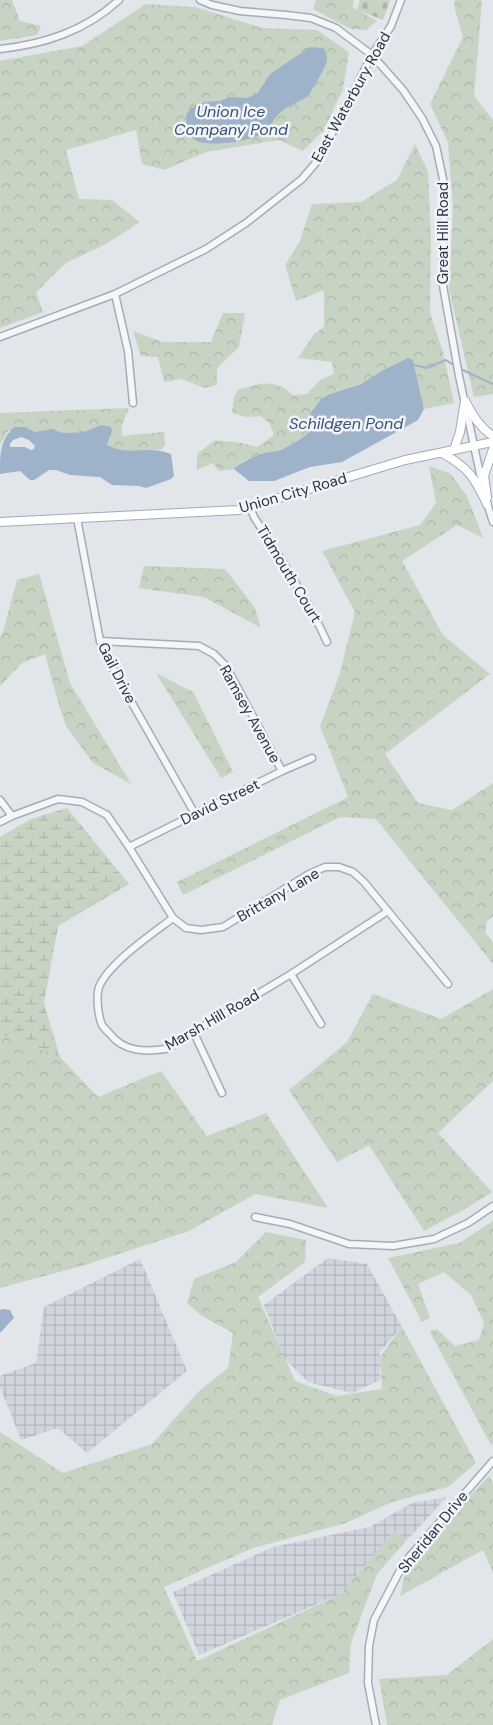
<svg xmlns="http://www.w3.org/2000/svg" width="493" height="1725" font-family="'DM Sans',sans-serif">
<style>
.industrial{fill:url(#industrial-grid)}
.forest{fill:url(#forest-crowns)}
.wetland{fill:url(#wetland-marsh)}
.cemetery{fill:url(#cemetery-stones)}
.water{fill:#9eb3ca;fill-rule:evenodd}
.lines{fill:none;stroke-linecap:round;stroke-linejoin:round}
.stream{stroke:#9eb3ca;stroke-width:2}
.minor-casing{stroke:#a7acb4;stroke-width:9}
.major-casing{stroke:#a1aab6;stroke-width:10}
.minor{stroke:#f5f6f9;stroke-width:6}
.major{stroke:#fff;stroke-width:8}
.labels{text-anchor:middle;dominant-baseline:central;stroke-width:5;stroke-linejoin:round;paint-order:stroke}
.street-label{font-size:15px;fill:#2a3342;stroke:#f2f4f8}
.water-label{font-size:16px;font-style:italic;fill:#355176;stroke:#f2f4f8}
</style>
<defs>
<pattern id="industrial-grid" width="8" height="8" patternUnits="userSpaceOnUse" patternTransform="scale(1.25)"><rect width="8" height="8" fill="#d0d4dc"/><path d="M0 4h8M4 0v8" fill="none" stroke="#b3b6be"/></pattern>
<pattern id="forest-crowns" width="20" height="18" patternUnits="userSpaceOnUse" patternTransform="scale(1.25)"><rect width="20" height="18" fill="#c7d4c3"/><path d="M2 6a3 3 0 1 1 6 0M12 15a3 3 0 1 1 6 0" fill="none" stroke="#abb6a9"/></pattern>
<pattern id="wetland-marsh" width="20" height="14" patternUnits="userSpaceOnUse" patternTransform="scale(1.25)"><rect width="20" height="14" fill="#c7d4c3"/><path d="M1 5h8M5 5V1M11 12h8M15 12V8" fill="none" stroke="#abb6a9"/></pattern>
<pattern id="cemetery-stones" width="16" height="16" patternUnits="userSpaceOnUse" patternTransform="scale(1.25)"><rect width="16" height="16" fill="#c7d4c3"/><path d="M2 7V4a2 2 0 0 1 4 0v3zM10 15v-3a2 2 0 0 1 4 0v3z" fill="#abb6a9"/></pattern>
</defs>
<rect width="100%" height="100%" fill="#e2e5ea"/>
<g class="industrial">
<polygon points="328,1258 367,1264 402,1327 380,1352 380,1380 352,1393 308,1382 285,1359 264,1305"/>
<polygon points="140,1259 187,1371 87,1453 58,1428 21,1440 0,1387 0,1376 36,1363 44,1307"/>
<polygon points="447,1497 407,1540 394,1531 341,1594 199,1655 173,1592 273,1547 370,1527 412,1503"/>
</g>
<g class="forest">
<polygon points="0,0 12,0 20,21 41,26 37,35 0,41"/>
<polygon points="316,0 354,0 352,7 377,21 366,30 351,29 313,9"/>
<polygon points="455,0 482,0 474,96 493,120 493,394 474,397 449,289 453,207 448,143 430,104 463,37 454,6"/>
<polygon points="146,4 195,7 262,28 317,30 349,52 343,89 324,130 303,151 279,140 206,152 164,170 142,164 136,130 66,150 79,199 112,200 140,222 106,244 66,263 36,292 43,312 0,328 0,61 82,46"/>
<path d="M415,144l13,28 3,67 -1,74 13,39 11,51 -30,6 -10,-44 -84,29 -20,24 5,10c-12,9 -23,17 -38,23 -14,5 -33,5 -43,18l-15,2 -6,-8 -16,7v-16l18,-14 27,3 15,4 17,-12 -4,-11 -9,-8 -14,1 -15,-4 2,-16 4,-7c23,-7 35,-12 55,5l14,-1 13,-14 14,-6 -2,-12 -34,-4 16,-24 10,-7v-37l-28,11 -11,-36 15,-24 12,-37 49,-2 36,-22z"/>
<polygon points="223,313 245,313 239,347 217,368 217,385 205,388 181,379 164,382 158,357 141,356 133,331 163,342 211,342"/>
<path d="M129,408l-7,17v11l42,-4 1,13 -4,5c-13,-1 -31,3 -43,0 -4,-1 -8,-3 -11,-5l3,-7 -9,-13 -17,7 -21,1 -7,-3 -21,2 -10,-5 -17,4 -8,14v-32z"/>
<polygon points="429,466 451,474 467,496 483,538 457,525 402,561 443,635 490,674 385,754 418,803 452,810 493,783 493,916 487,921 485,932 493,943 493,964 376,819 340,817 183,895 177,882 348,797 320,726 340,673 355,612 322,551 420,525 436,503"/>
<polygon points="144,566 225,569 255,608 261,628 204,597 139,588"/>
<polygon points="39,574 70,683 131,784 93,763 66,726 59,705 45,654 22,663 0,686 0,636 2,635 17,580"/>
<polygon points="156,673 193,692 233,772 221,778"/>
<polygon points="493,989 493,1081 438,1133 492,1192 465,1209 424,1231 369,1145 337,1162 289,1090 347,1042 373,994 441,1019"/>
<polygon points="10,1036 60,1057 98,1097 161,1071 207,1136 266,1113 328,1208 255,1194 189,1231 85,1265 0,1288 0,1037"/>
<polygon points="493,1221 493,1444 491,1445 430,1332 437,1329 455,1346 479,1340 484,1323 471,1295 444,1272 418,1284 430,1318 422,1322 388,1258 459,1243"/>
<polygon points="266,1232 306,1240 305,1262 258,1297 295,1381 337,1396 382,1389 380,1357 402,1327 476,1463 448,1487 392,1502 346,1523 253,1548 164,1587 197,1661 341,1594 394,1531 407,1540 377,1574 351,1643 349,1673 280,1700 272,1725 0,1725 0,1432 63,1473 152,1444 199,1391 228,1368 233,1333 202,1316 187,1303 194,1279 236,1262"/>
<polygon points="489,1476 493,1483 493,1573 483,1550 400,1596 406,1569 448,1519"/>
<polygon points="493,1639 493,1725 387,1725 379,1679 447,1675"/>
</g>
<polygon class="wetland" points="67,808 129,884 58,926 44,1003 60,1057 10,1036 0,1037 0,837 31,819"/>
<polygon class="cemetery" points="360,0 390,0 383,20 357,10"/>
<g class="water">
<path d="M310,47l14,1c1,3 3,7 3,11 1,5 -16,33 -19,37 -6,5 -19,9 -26,15 -9,7 -11,17 -20,23 -12,7 -56,14 -67,6 -3,-2 -6,-6 -8,-8l-1,-17 5,-7 14,-6 15,-1 9,-4 18,1 10,-4 13,-20z"/>
<path d="M408,358l5,2 1,5 10,44 -6,11 -76,42 -32,5 -36,14h-25l-15,-12c5,-6 23,-14 31,-16 4,-1 8,-1 12,-2 15,-5 26,-14 38,-23l-5,-10v-4l11,-15 9,-5 31,-10 26,-16z"/>
<path d="M101,425l10,2 1,4 -5,14c23,12 39,-1 64,9l3,22 -3,3 -25,9 -7,-2 -27,-1 -12,-8 -30,-2 -14,-5h-7l-15,10h-4l-10,-9 -20,3c0,-19 0,-35 14,-47h11l10,5 17,-3 11,4 21,-1zM21,437l8,3 6,6 -1,3 -3,1 -6,-3h-15v-3l3,-4z"/>
<polygon points="3,1309 10,1310 14,1318 0,1333 0,1310"/>
</g>
<g class="lines">
<g class="stream">
<polyline points="414,365 427,368 446,360 452,364"/>
<polyline points="463,370 493,384"/>
</g>
<g class="minor-casing">
<g id="minor">
<polyline points="200,0 212,5 240,11 286,15 311,18 336,28 372,55 403,90 422,118 436,146 443,179 445,200 442,280 459,376 482,483"/>
<path d="M0,49c45,-5 85,-18 119,-49"/>
<polyline points="115,294 128,351 133,403"/>
<polyline points="0,337 115,294 206,249 246,223 302,179 319,159 372,55 391,26 401,0"/>
<polyline points="486,500 493,522"/>
<path d="M250,507l4,10c26,41 53,81 73,125"/>
<polyline points="77,518 100,641 115,673 195,814"/>
<polyline points="100,641 199,646 214,654 226,666 282,771"/>
<polyline points="0,800 12,816"/>
<polyline points="0,822 12,816 58,799 82,802 107,815 129,847 173,918 186,928 201,930 223,927 309,874 325,867 339,867 353,872 364,882 448,984"/>
<polyline points="129,847 282,771 312,758"/>
<path d="M173,918c-21,16 -64,45 -74,69 -3,9 -1,29 3,38 2,3 5,6 8,9 14,18 35,18 56,15l125,-75 97,-63"/>
<polyline points="291,974 321,1024"/>
<polyline points="194,1033 222,1093"/>
<polyline points="255,1217 290,1224 349,1244 393,1246 434,1239 468,1223 493,1206"/>
<polyline points="376,1725 368,1683 369,1646 374,1620 404,1563 493,1461"/>
</g>
</g>
<g class="major-casing">
<g id="major">
<path d="M465,401c7,13 15,27 28,35"/>
<polyline points="454,450 460,432 465,401"/>
<path d="M442,453c27,15 32,24 45,51"/>
<polyline points="487,497 484,476 493,449"/>
<polyline points="0,522 239,510 405,460 493,442"/>
</g>
</g>
<use href="#minor" class="minor"/>
<use href="#major" class="major"/>
</g>
<g class="labels">
<g class="street-label">
<text transform="translate(351 97) rotate(-61)">East Waterbury Road</text>
<text transform="translate(443 233) rotate(-90)">Great Hill Road</text>
<text transform="translate(293 493) rotate(-16)">Union City Road</text>
<text transform="translate(289 574) rotate(59)">Tidmouth Court</text>
<text transform="translate(117 673) rotate(63)">Gail Drive</text>
<text transform="translate(250 714) rotate(61)">Ramsey Avenue</text>
<text transform="translate(220 802) rotate(-26)">David Street</text>
<text transform="translate(278 895) rotate(-30)">Brittany Lane</text>
<text transform="translate(212 1020) rotate(-30)">Marsh Hill Road</text>
<text transform="translate(433 1532) rotate(-51)">Sheridan Drive</text>
</g>
<g class="water-label">
<text x="231" y="111">Union Ice<tspan x="231" dy="18">Company Pond</tspan></text>
<text x="346" y="423">Schildgen Pond</text>
</g>
</g>
</svg>
